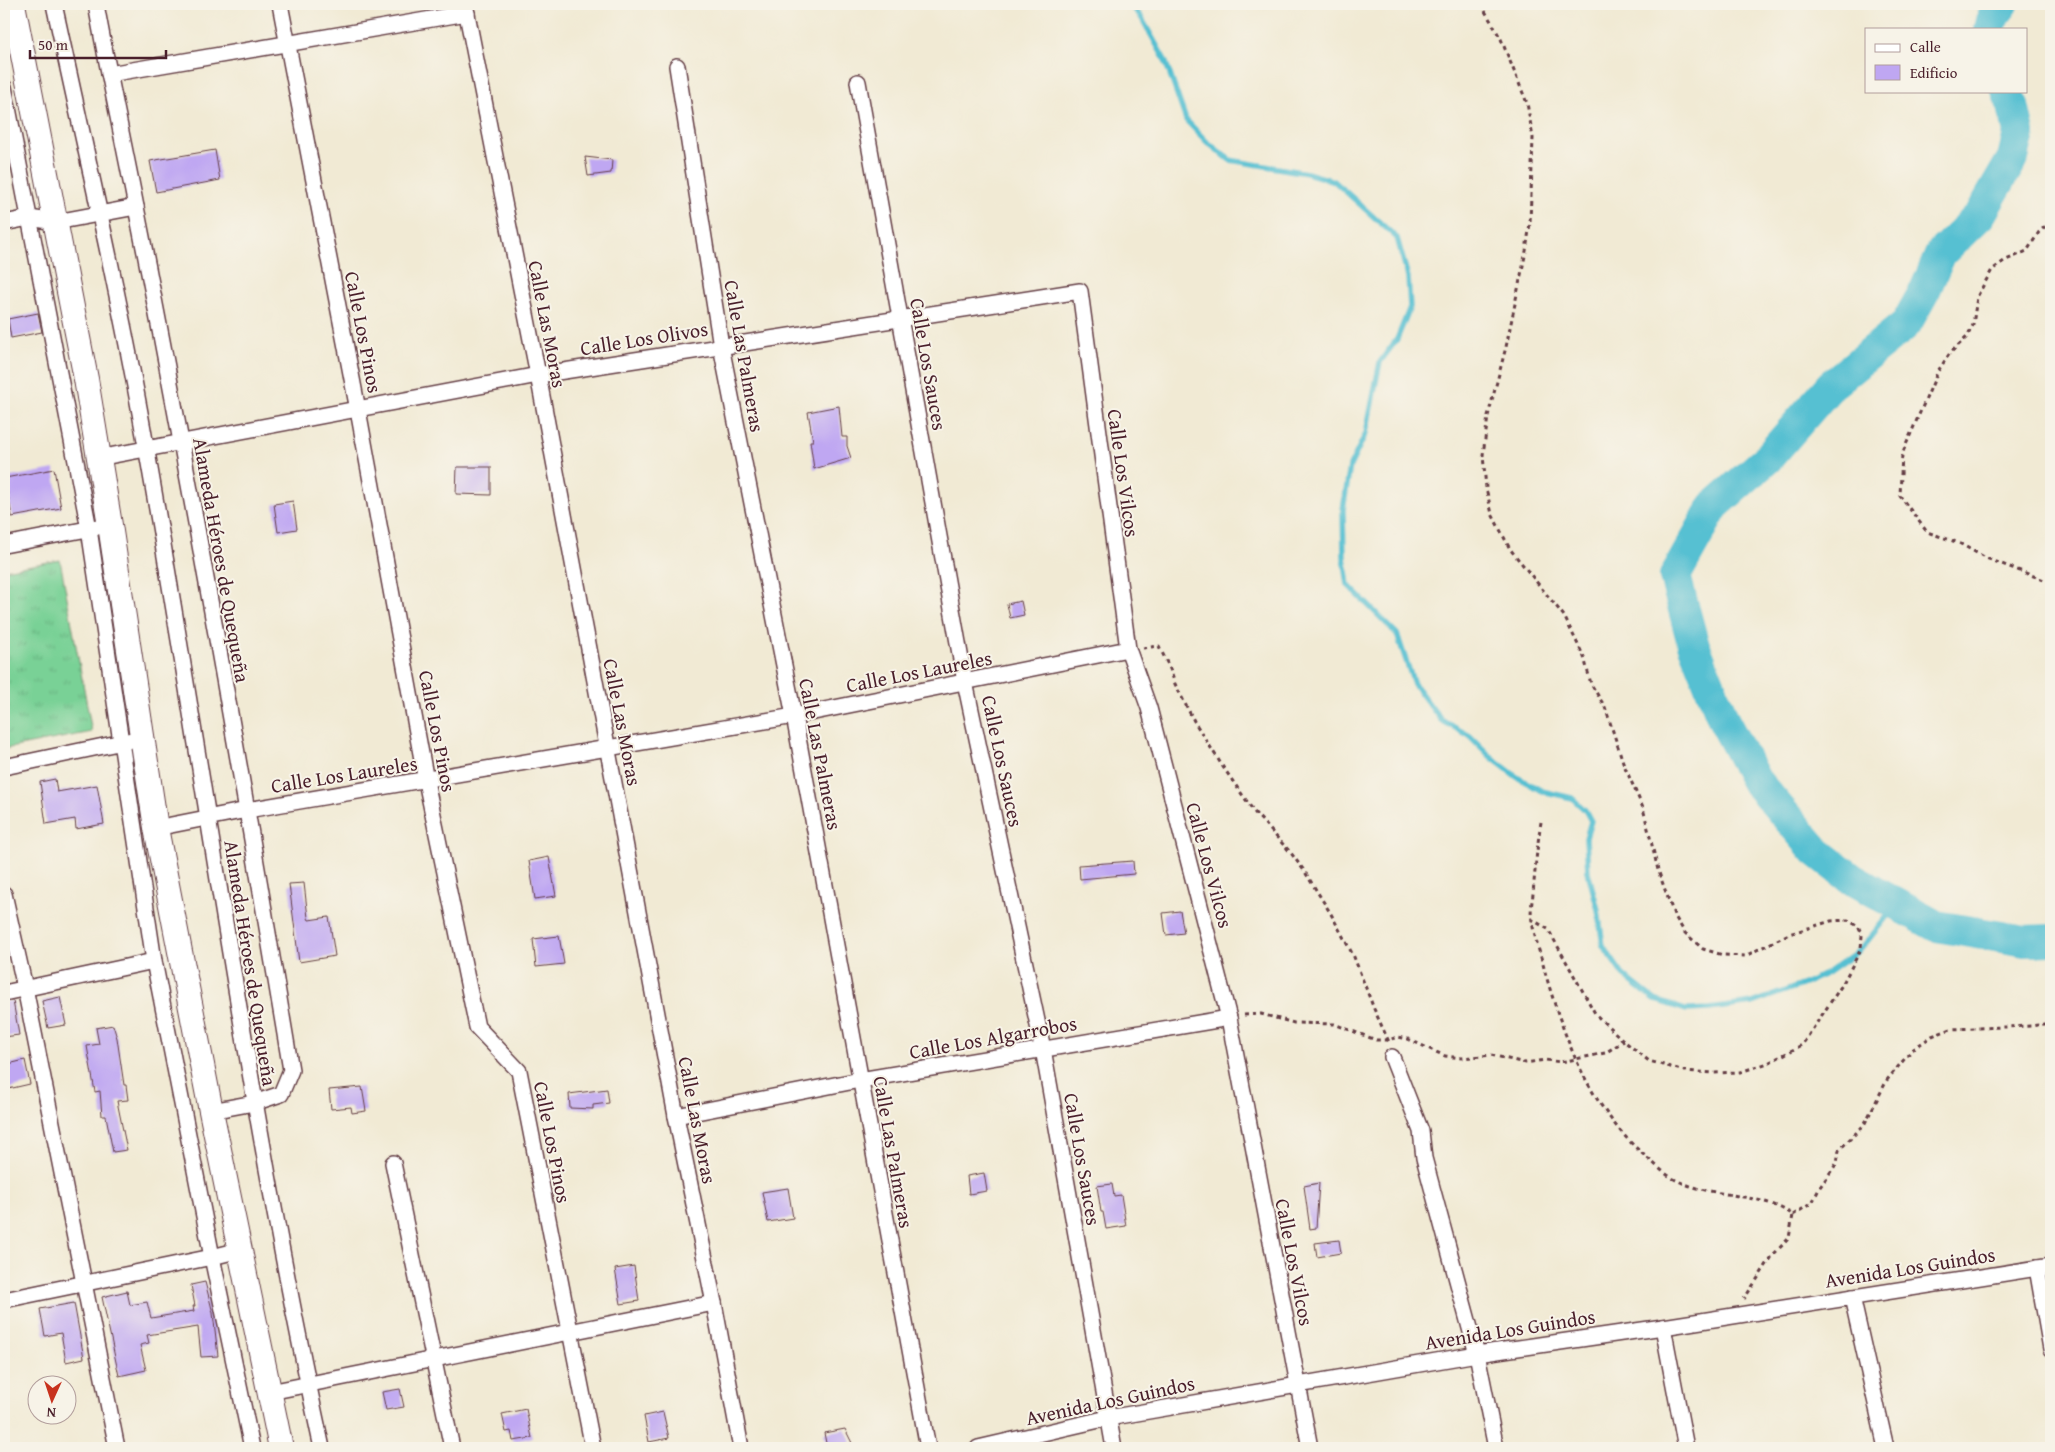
<svg xmlns="http://www.w3.org/2000/svg" width="2055" height="1452" font-family="'Gentium Book Plus',serif">
<style>
.grass{fill:url(#grass-tufts);stroke:#627860}
.lines{fill:none;stroke-linecap:round;stroke-linejoin:round}
.stream{stroke:#56c0d2;stroke-width:5.5}
.river{stroke:#56c0d2;stroke-width:32}
.building{fill:#bfa7f2}
.minor-casing{stroke:#633d44;stroke-width:18}
.primary-casing{stroke:#633d44;stroke-width:26}
.path{stroke:#633d44;stroke-width:3;stroke-dasharray:4 4;stroke-linecap:butt}
.minor{stroke:#fff;stroke-width:15}
.primary{stroke:#fff;stroke-width:24}
.labels{text-anchor:middle;dominant-baseline:central;stroke-width:4;stroke-linejoin:round;paint-order:stroke}
.street-label{font-size:20px;fill:#4a1f2b;stroke:#f7f3e8}
</style>
<defs>
<pattern id="grass-tufts" width="24" height="20" patternUnits="userSpaceOnUse" patternTransform="scale(1.25)"><rect width="24" height="20" fill="#79d196"/><path d="M3 7l-1-3M5 7V3M7 7l1-3M15 17l-1-3M17 17v-4M19 17l1-3" fill="none" stroke="#6ab381"/></pattern>
</defs>
<rect width="100%" height="100%" fill="#f7f3e8"/>
<filter id="ink" filterUnits="userSpaceOnUse"><feTurbulence type="fractalNoise" baseFrequency=".02" numOctaves="2"/><feDisplacementMap in="SourceGraphic" scale="10" xChannelSelector="R" yChannelSelector="G"/><feConvolveMatrix kernelMatrix="1 2 1 2 8 2 1 2 1" color-interpolation-filters="sRGB"/></filter>
<filter id="wash" filterUnits="userSpaceOnUse"><feTurbulence type="fractalNoise" baseFrequency=".0096" numOctaves="4" result="noise"/><feDisplacementMap in="SourceGraphic" scale="20" xChannelSelector="R" yChannelSelector="G"/><feGaussianBlur stdDeviation="1.12" result="paint"/><feColorMatrix in="noise" values="0 0 0 0 0 0 0 0 0 0 0 0 0 0 0 0 0 1.4 0 .05"/><feComposite in="paint" operator="in"/></filter>
<g filter="url(#wash)">
<rect width="100%" height="100%" fill="#f1ead4"/>
<polygon class="grass" points="60,560 92,732 4,749 4,570"/>
<g class="lines">
<polyline class="stream" points="1130,4 1141,17 1165,60 1186,120 1207,142 1230,160 1307,173 1334,181 1397,238 1408,277 1410,307 1397,339 1380,362 1366,433 1350,466 1343,510 1344,557 1348,585 1397,634 1414,684 1441,720 1470,736 1491,757 1517,777 1542,791 1572,798 1585,810 1591,821 1586,838 1588,872 1598,910 1603,946 1623,975 1655,1000 1686,1010 1709,1009 1752,1003 1804,984 1827,973 1861,949 1897,904"/>
<g class="river">
<polyline points="1990,29 1993,17 2003,4"/>
<polyline points="2007,91 2013,106 2019,133 2013,158 1980,215 1941,253 1925,290 1906,324 1831,385 1767,459 1714,506 1675,576 1693,643 1724,721 1756,781 1816,851 1852,879 1936,926 2025,941 2051,940"/>
</g>
</g>
<g id="blocks">
<g class="building">
<polygon points="215,150 220,180 156,192 150,161"/>
<polygon points="585,157 612,160 611,173 588,176"/>
<polygon points="38,313 42,332 11,338 8,319"/>
<polygon points="839,406 842,437 847,437 847,446 851,458 814,469 810,441 813,441 808,412"/>
<polygon points="457,467 491,467 491,495 456,494"/>
<polygon points="54,469 61,508 12,517 5,478"/>
<polygon points="293,501 297,529 278,532 274,504"/>
<polygon points="1021,601 1024,615 1010,618 1007,604"/>
<polygon points="55,779 57,792 97,785 104,824 76,829 75,819 46,824 40,782"/>
<polygon points="549,857 556,896 535,899 529,861"/>
<polygon points="1133,861 1134,874 1080,879 1079,865"/>
<polygon points="304,883 308,918 309,920 329,917 335,956 299,962 289,884"/>
<polygon points="1180,911 1184,933 1166,935 1163,913"/>
<polygon points="559,936 564,964 536,967 533,939"/>
<polygon points="60,997 66,1025 48,1028 42,1001"/>
<polygon points="13,1001 19,1035 4,1037 4,1002"/>
<polygon points="113,1025 117,1038 124,1085 126,1085 128,1100 117,1101 127,1150 113,1152 106,1116 102,1116 100,1091 95,1092 87,1046 99,1044 96,1028"/>
<polygon points="25,1060 30,1084 4,1090 4,1065"/>
<polygon points="362,1087 366,1111 352,1113 351,1107 331,1109 329,1090"/>
<polygon points="607,1089 609,1103 593,1105 593,1109 570,1108 569,1094"/>
<polygon points="984,1173 987,1191 969,1194 967,1176"/>
<polygon points="1319,1183 1316,1228 1310,1229 1304,1186"/>
<polygon points="1112,1184 1114,1196 1121,1195 1126,1226 1106,1229 1103,1212 1101,1212 1097,1186"/>
<polygon points="788,1188 793,1218 768,1222 762,1192"/>
<polygon points="1339,1240 1341,1253 1317,1257 1315,1243"/>
<polygon points="634,1266 639,1301 621,1304 615,1269"/>
<polygon points="205,1282 213,1313 218,1356 201,1357 198,1327 147,1335 149,1343 140,1345 146,1370 119,1376 102,1297 127,1291 130,1305 147,1302 151,1318 194,1311 193,1306 195,1306 191,1285"/>
<polygon points="74,1303 84,1358 66,1362 61,1333 45,1336 40,1309"/>
<polygon points="400,1389 404,1407 386,1410 382,1392"/>
<polygon points="526,1409 532,1438 513,1441 511,1431 506,1432 502,1414"/>
<polygon points="663,1412 669,1438 649,1442 644,1416"/>
<polygon points="845,1429 852,1443 827,1448 824,1433"/>
</g>
</g>
</g>
<g filter="url(#ink)">
<use href="#blocks" fill-opacity="0" stroke="#633d44" stroke-width="1"/>
<g class="lines">
<g class="minor-casing">
<g id="minor">
<path d="M54,4c32,149 67,298 93,448 59,332 103,667 175,996"/>
<path d="M96,4c12,68 27,135 40,203 57,287 107,575 155,863l-10,24 -27,9 -43,8"/>
<polyline points="280,4 358,410 426,781 477,1027 519,1071 593,1448"/>
<polyline points="465,4 538,375 676,1116 714,1303 741,1448"/>
<polyline points="677,66 721,346 794,716 928,1448"/>
<polyline points="109,74 467,13"/>
<polyline points="858,82 965,682 1043,1049 1114,1448"/>
<polyline points="4,87 89,529 154,961 212,1257 252,1448"/>
<polyline points="4,223 29,218 56,222 136,207"/>
<polyline points="98,458 538,375 1080,291 1128,649 1149,708 1229,1018 1310,1448"/>
<polyline points="4,545 98,527"/>
<polyline points="4,767 132,740"/>
<polyline points="156,828 247,810 794,716 1128,649"/>
<polyline points="4,894 25,988 117,1448"/>
<polyline points="4,993 154,961"/>
<polyline points="1392,1057 1421,1131 1424,1158 1477,1354 1496,1448"/>
<polyline points="676,1116 860,1080 1229,1018"/>
<polyline points="393,1163 452,1448"/>
<polyline points="2037,1268 2051,1349"/>
<polyline points="1852,1297 1886,1448"/>
<polyline points="4,1300 212,1257 240,1250"/>
<polyline points="1663,1327 1686,1448"/>
<polyline points="270,1392 714,1303"/>
<polyline points="978,1448 1108,1418 1477,1354 1663,1327 2051,1266"/>
</g>
</g>
<g class="primary-casing">
<polyline id="primary" points="13,4 86,379 110,525 156,828 211,1111 281,1448"/>
</g>
<g class="path">
<polyline points="1481,4 1501,39 1527,103 1533,138 1530,223 1526,251 1506,347 1488,416 1483,455 1486,488 1492,514 1510,549 1564,616 1584,657 1591,684 1605,707 1624,765 1643,808 1658,870 1674,915 1685,933 1703,949 1723,955 1745,956 1789,934 1831,921 1848,920 1858,926 1862,935 1861,949 1842,985 1802,1045 1768,1063 1740,1072 1713,1073 1685,1071 1649,1061 1624,1041 1596,1015 1548,929 1531,919"/>
<polyline points="2051,221 2039,232 2027,251 2004,261 1992,270 1984,284 1977,297 1973,325 1967,337 1950,353 1938,371 1902,454 1900,496 1927,532 1959,543 1986,558 2044,580 2051,580"/>
<polyline points="1143,648 1159,646 1170,669 1175,684 1194,721 1223,767 1255,813 1291,853 1305,872 1331,914 1354,957 1374,1009 1389,1042"/>
<path d="M1541,822c-4,24 -6,48 -8,72 -1,8 -3,18 -1,26 2,18 9,35 13,52 20,70 47,141 106,189 7,6 15,14 23,18 38,20 85,12 119,36l-4,23 -16,17 -29,44"/>
<polyline points="1244,1015 1261,1014 1294,1023 1334,1024 1376,1040 1388,1040 1398,1037 1408,1039 1445,1056 1462,1058 1491,1055 1525,1063 1545,1060 1561,1062 1605,1053 1624,1041"/>
<polyline points="1793,1215 1812,1203 1820,1187 1837,1163 1839,1150 1864,1125 1887,1080 1912,1050 1932,1036 1951,1029 2031,1026 2051,1023"/>
</g>
<use href="#minor" class="minor"/>
<use href="#primary" class="primary"/>
</g>
</g>
<g class="labels">
<g class="street-label">
<text transform="translate(548 324) rotate(79)">Calle Las Moras</text>
<text transform="translate(364 332) rotate(79)">Calle Los Pinos</text>
<text transform="translate(644 338) rotate(-9)">Calle Los Olivos</text>
<text transform="translate(745 356) rotate(80)">Calle Las Palmeras</text>
<text transform="translate(929 364) rotate(80)">Calle Los Sauces</text>
<text transform="translate(1124 473) rotate(82)">Calle Los Vilcos</text>
<text transform="translate(222 560) rotate(80)">Alameda Héroes de Quequeña</text>
<text transform="translate(919 671) rotate(-11)">Calle Los Laureles</text>
<text transform="translate(623 722) rotate(79)">Calle Las Moras</text>
<text transform="translate(438 731) rotate(79)">Calle Los Pinos</text>
<text transform="translate(821 754) rotate(79)">Calle Las Palmeras</text>
<text transform="translate(1003 761) rotate(78)">Calle Los Sauces</text>
<text transform="translate(344 774) rotate(-9)">Calle Los Laureles</text>
<text transform="translate(1210 865) rotate(75)">Calle Los Vilcos</text>
<text transform="translate(251 963) rotate(81)">Alameda Héroes de Quequeña</text>
<text transform="translate(993 1037) rotate(-10)">Calle Los Algarrobos</text>
<text transform="translate(698 1120) rotate(79)">Calle Las Moras</text>
<text transform="translate(553 1142) rotate(79)">Calle Los Pinos</text>
<text transform="translate(894 1152) rotate(80)">Calle Las Palmeras</text>
<text transform="translate(1083 1159) rotate(80)">Calle Los Sauces</text>
<text transform="translate(1295 1262) rotate(79)">Calle Los Vilcos</text>
<text transform="translate(1910 1267) rotate(-9)">Avenida Los Guindos</text>
<text transform="translate(1510 1329) rotate(-9)">Avenida Los Guindos</text>
<text transform="translate(1110 1400) rotate(-12)">Avenida Los Guindos</text>
</g>
</g>
<rect width="2055" height="1452" fill="none" stroke="#f7f3e8" stroke-width="20"/>
<rect x="1865" y="28" width="162" height="65" fill="#f7f3e8" stroke="#b29e9c"/>
<rect x="1875" y="44" width="25" height="8" fill="#ffffff" stroke="#b29e9c"/>
<text x="1910" y="52" font-size="15" fill="#4a1f2b">Calle</text>
<rect x="1875" y="65" width="25" height="15" fill="#bfa7f2" stroke="#b29e9c"/>
<text x="1910" y="78" font-size="15" fill="#4a1f2b">Edificio</text>
<g transform="translate(52 1400) rotate(183)"><circle r="24" fill="#f7f3e8" stroke="#b29e9c"/>
<path d="M0-4L9 19L0 12L-9 19Z" fill="#c8321e"/>
<text y="-8" font-size="14" font-weight="bold" text-anchor="middle" fill="#4a1f2b">N</text>
</g>
<path d="M30 50v8h136v-8" fill="none" stroke="#4a1f2b" stroke-width="2.5"/>
<text x="38" y="50" font-size="15" fill="#4a1f2b" stroke="#f7f3e8" stroke-width="4" paint-order="stroke">50 m</text>
</svg>
